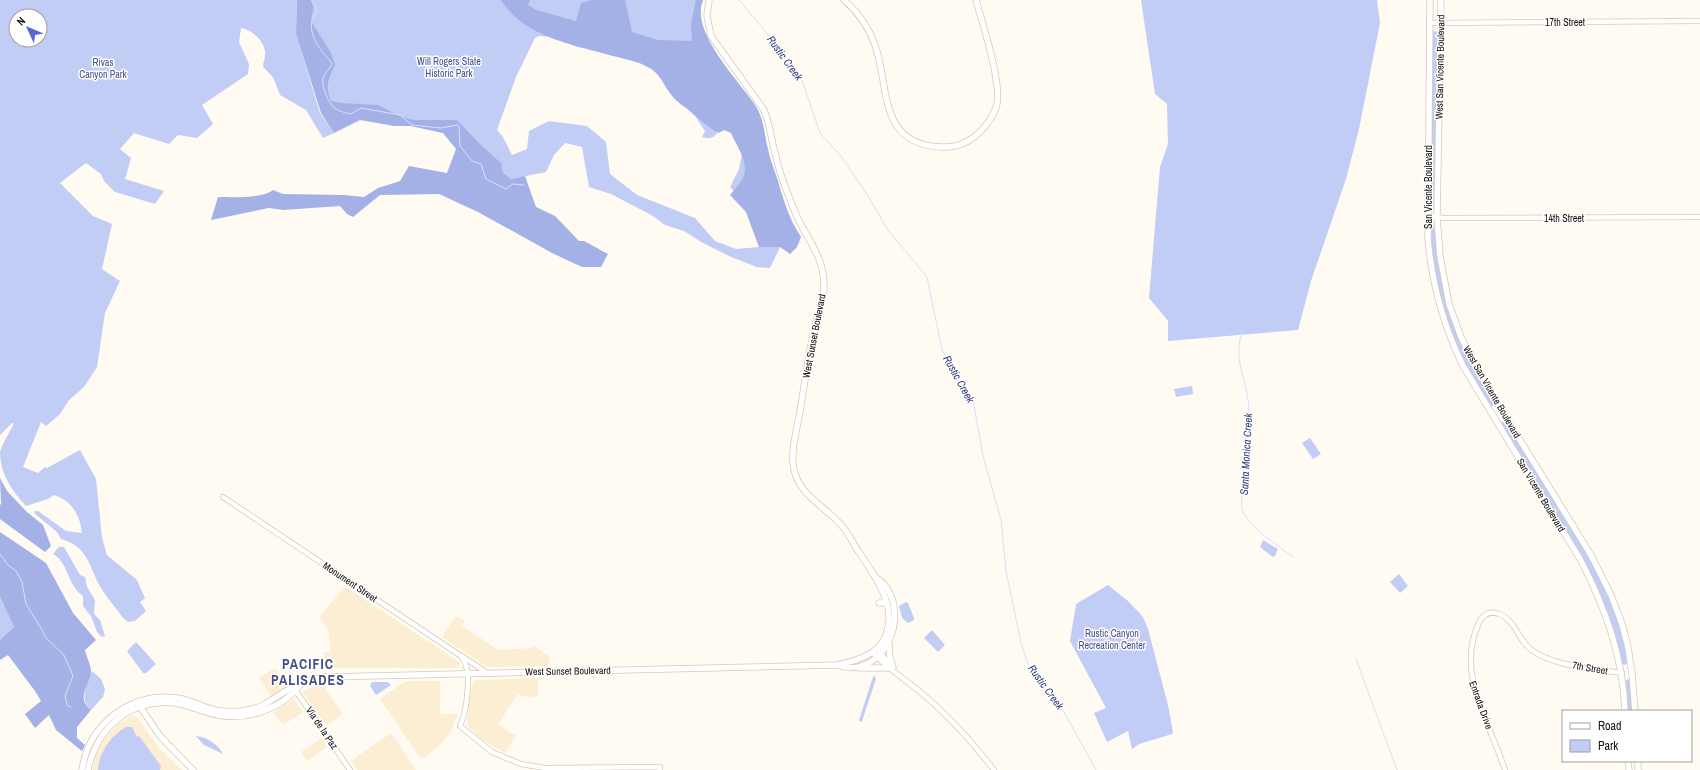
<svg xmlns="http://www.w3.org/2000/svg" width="1700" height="770" font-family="'Archivo Narrow',sans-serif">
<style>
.built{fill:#fceed3}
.green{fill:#c2cdf5;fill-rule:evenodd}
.forest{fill:#a3b1e6}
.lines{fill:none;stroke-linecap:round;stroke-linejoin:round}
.stream{stroke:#dae0f7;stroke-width:1}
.minor-casing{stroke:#d4cab7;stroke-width:6}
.major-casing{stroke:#d4cab7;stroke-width:7}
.minor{stroke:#fff;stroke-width:4.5}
.major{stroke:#fff;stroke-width:5.5}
.labels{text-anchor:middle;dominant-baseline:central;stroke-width:3;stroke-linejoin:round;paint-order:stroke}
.street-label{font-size:10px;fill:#14100a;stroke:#fff}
.park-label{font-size:10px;fill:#424e8f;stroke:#fff}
.water-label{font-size:11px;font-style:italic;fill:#323c7b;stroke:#fff}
.district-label{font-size:14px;font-weight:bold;letter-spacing:1px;fill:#434f8b;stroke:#fff}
</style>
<rect width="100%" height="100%" fill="#fffaf2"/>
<g class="built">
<polygon points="344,588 347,588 443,651 460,663 458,668 326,668 324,652 331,652 328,629 319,617"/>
<polygon points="456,616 465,621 462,626 498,650 532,648 534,646 549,656 549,666 487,667 442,637"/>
<polygon points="275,668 285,684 285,687 271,697 259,678"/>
<polygon points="538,678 538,697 521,696 518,694 498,724 516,736 505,753 484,741 468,727 467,720 472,684 476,680"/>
<polygon points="406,681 440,681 440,714 458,714 451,731 445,740 424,758 421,758 418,755 380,699"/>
<polygon points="322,684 343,714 327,725 303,693 304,691 316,685"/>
<polygon points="294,699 303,712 283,725 273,712"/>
<polygon points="133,715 137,717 159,748 182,770 93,770 95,757 105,738 117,725"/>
<polygon points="391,733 416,770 357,770 351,761"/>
<polygon points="322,738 327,747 307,761 301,752"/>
</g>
<g class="green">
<path d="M0,0h297l-1,34 24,79 14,20 -11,5 -17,-28 -26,-15 -7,-18 -10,-10c0,-5 3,-11 2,-16 -2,-11 -13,-21 -24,-23l-2,14 10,22 -1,10 -46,31 11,19 -16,14 -19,-3 -9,9 -35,-11 -14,16 11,9 -6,21 39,12 -9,13 -40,-12 -11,-11 -3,-7 -15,-11 -26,20 33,33 19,8 -10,45 18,12 -15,32 -8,54 -13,20 -15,13 -9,14 -14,12 -5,-4 -18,45 15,6 7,-6 2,1 33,-18 16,29 6,59 5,17 30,25 8,18 -5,4 6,9 -11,10 -7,1 -5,-4c-7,-10 -16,-20 -22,-30 -12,-21 -13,-42 -40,-49l-4,-7 -23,-19 1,-2h3l28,20 16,2c-2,-18 -10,-32 -28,-38l-6,4 -22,7c-13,-14 -26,-32 -26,-54 3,-10 10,-20 14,-29h-2l-12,12zM16,16h24v24h-24z"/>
<path d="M311,0h392c-14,32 40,85 56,113 6,12 6,26 9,39 7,24 19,65 33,85l-3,1v4l7,1 -10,-1 -46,-34 -19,-21 9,-18 8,-40 -28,1c-3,7 -9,10 -17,7l3,-6 -10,-15 -20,-18 -13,-19 -9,-9 -14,-7 -88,-26 -12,-1 -4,2 -19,39 -19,53 6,7 9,18 15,-6 2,-18 20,-10 38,5 19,16 4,32 27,21 58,23 20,23 21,8 23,-2h21l-10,21 -13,-1 -26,-10 -28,-14 -19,-12 -19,-6 -12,-9 -42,-22 -22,-7 -7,-40 -17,-4 -11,12 -8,17 -35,7 -53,-33 -15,-13 -32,-7 -82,-25 -18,-80 3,-14z"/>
<polygon points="1141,0 1377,0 1380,23 1359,129 1346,179 1311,281 1298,330 1168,341 1168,321 1149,298 1160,167 1168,144 1167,104 1155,94"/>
<polygon points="1432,31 1438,32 1435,210 1432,211 1431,211"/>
<path d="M1431,225l4,1c3,35 7,70 20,103 10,26 25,50 39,73v3l-2,1c-6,-4 -10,-13 -14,-19 -31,-48 -47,-105 -47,-162z"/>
<polygon points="1192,386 1193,394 1176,397 1174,389"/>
<path d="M1505,421c19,31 38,62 57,93 29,46 59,94 65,149l-2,2 -3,-1c-11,-58 -36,-99 -67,-149 -18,-31 -37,-61 -55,-92z"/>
<polygon points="1310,438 1321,454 1313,459 1302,443"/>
<polygon points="1263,540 1278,549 1275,556 1273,557 1260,547"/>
<path d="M59,547h5l16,28 5,2 2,10 8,13 -1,14 6,6 5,16 -3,1 -5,-5 -6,-16 -8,-10v-10c-16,-11 -14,-33 -30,-42z"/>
<polygon points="1399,574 1408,586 1400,593 1390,582"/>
<polygon points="1108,585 1128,601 1143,617 1148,629 1168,705 1173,732 1172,734 1139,744 1132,749 1128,731 1107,742 1094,713 1106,708 1070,641 1076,604"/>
<polygon points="0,597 14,627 0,640"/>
<polygon points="906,602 908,603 914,618 914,620 908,623 902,618 899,606"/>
<polygon points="932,630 945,645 938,652 924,638"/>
<polygon points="136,642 156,664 146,673 143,673 127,651"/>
<path d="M92,671l9,8 4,10 -2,8 -12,13c-12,-10 -5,-26 1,-39z"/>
<polygon points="875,676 876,679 862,721 860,722 859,720 873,677"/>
<polygon points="1628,679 1631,681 1633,711 1627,711 1625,681"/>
<polygon points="372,682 388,682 391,685 376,695 370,686"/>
<path d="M126,727h6l5,10 2,-1 22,30 -1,4h-62c1,-17 13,-35 28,-43z"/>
<path d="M196,736c11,1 22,8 27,18l-19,-9z"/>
</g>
<g class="forest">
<path d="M297,0h14l3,7 -3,14 20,32 4,12c-7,15 -10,20 -4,36l10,2 37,2 24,12 12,3h43l24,25 20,18 2,10 8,6 14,-3 11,31 19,9 24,25h5l24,13 -7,13h-19l-30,-14 -74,-41 -39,-18 -59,1 -27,22 -6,-3 -7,-8 -57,4 -14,-2 -58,12 7,-23c15,0 44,2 55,-7l10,4 61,1 20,2 14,-9 22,-7 9,-15 38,7 9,-24 -13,-16 -32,-7h-17l-34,-6 -26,13 -13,-20 -25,-79z"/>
<path d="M501,0h29l-2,5 8,5 40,11 5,-18 11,-3h33l7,32 26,8 34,1 -1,-18 5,-23h7c-14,33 37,81 54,108 7,13 7,27 11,41 2,11 7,22 10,32 6,20 11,39 23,56l-4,10 -7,7 -10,-7h-21l-13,-35 -16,-17c4,-5 9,-10 12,-15 9,-15 -5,-33 -11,-47l-7,-3 -5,3c-12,-6 -19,-14 -29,-22 -6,-5 -12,-8 -17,-14 -13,-16 -11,-25 -33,-34 -9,-3 -18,-5 -27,-7 -39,-11 -89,-19 -112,-56z"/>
<polygon points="0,478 7,491 27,512 43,525 51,546 45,552 0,519 0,505 1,504"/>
<path d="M0,532l46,31 27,50 23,27 -11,10c1,6 7,18 6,22 -1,13 -16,25 0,38l-14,17v11l8,7 -3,6 -26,-21 -7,-15 -14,13 -10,-14 16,-13 -6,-10 -27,-36 -8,5v-20l14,-13 -14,-30z"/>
</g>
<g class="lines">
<g class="stream">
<path d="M312,0l5,11c-11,15 -4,29 7,43 3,4 6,6 8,10 -2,5 -7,8 -9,14 -2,8 6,27 13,31 5,3 10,4 15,5l10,-6 39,7 12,10 29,3 16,-3 2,1 1,20 12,15 9,3 5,15 20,10 7,-5 11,1"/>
<polyline points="739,0 775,43 802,80 820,133 840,155 870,199 887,229 927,277 942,350 958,378 973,400 983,456 1001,520 1006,571 1021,643 1029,667 1064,712 1096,770"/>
<path d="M1242,330c-2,9 -4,19 -3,27 2,19 11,38 10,58 -1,16 -11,86 -6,97 11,19 33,32 50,45"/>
<polyline points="0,554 8,565 16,571 22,582 26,604 42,630 46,638 64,655 73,676 65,696 67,705 71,707"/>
<polyline points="1356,659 1397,770"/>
</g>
<g class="minor-casing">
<g id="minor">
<polyline points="1429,23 1700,21"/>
<polyline points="1428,215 1442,218 1700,217"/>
<path d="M223,497l238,159c12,12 6,55 -1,70l32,26 29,12 24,4 115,-1v3"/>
<polyline points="879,652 892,666"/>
<path d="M873,653c15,16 35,28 52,43 26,22 48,47 69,74"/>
<polyline points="462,656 489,674"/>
<polyline points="294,688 350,770"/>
<path d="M1505,770c-15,-47 -49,-96 -27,-145 4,-10 11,-15 21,-11 15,5 19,24 30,34 21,18 66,21 93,25"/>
</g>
</g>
<g class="major-casing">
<g id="major">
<path d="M844,0c14,12 25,28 31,45 15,42 2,100 67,102 18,1 33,-8 44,-22 5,-6 9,-13 11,-21 4,-25 -14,-78 -21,-104"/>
<path d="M1430,0l-2,239c4,45 15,86 35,127l117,193c25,48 43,97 45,152"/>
<polyline points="1441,0 1437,217 1440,256 1449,304 1461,337 1478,372 1591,555 1611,595 1622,624 1628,647 1632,674 1635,711"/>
<polyline points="879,603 885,603 885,598"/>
<polyline points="889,644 890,658 893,667"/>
<path d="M837,665c49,18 80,-61 38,-88"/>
<polyline points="859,668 888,668"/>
<polyline points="139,705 160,736 193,770"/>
<polyline points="1628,761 1629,770"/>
<polyline points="1638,761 1638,770"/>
<path d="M82,770c7,-47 49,-78 95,-72 14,2 25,9 38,12 11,2 23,2 33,0 19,-3 29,-16 46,-23 10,-5 20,-8 31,-10l512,-12c27,-6 50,-13 52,-45 2,-24 -21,-54 -34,-74 -4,-7 -8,-15 -14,-21 -15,-18 -41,-29 -47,-55 -4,-19 3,-40 6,-59 5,-28 8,-57 15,-85 3,-12 8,-24 9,-37 1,-36 -20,-51 -31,-82 -7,-17 -14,-36 -18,-54 -4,-15 -5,-29 -11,-43l-53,-74 -4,-20 2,-16"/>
<path d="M88,770c9,-43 42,-71 87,-67 15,2 28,10 43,12 29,6 65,-7 82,-30"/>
</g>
</g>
<use href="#minor" class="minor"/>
<use href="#major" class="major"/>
</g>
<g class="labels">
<g class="street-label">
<text x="1565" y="22">17th Street</text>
<text transform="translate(1440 67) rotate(-89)">West San Vicente Boulevard</text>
<text transform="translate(1428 187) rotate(-90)">San Vicente Boulevard</text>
<text x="1564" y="218">14th Street</text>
<text transform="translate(814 336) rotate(-79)">West Sunset Boulevard</text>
<text transform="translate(1492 392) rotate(60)">West San Vicente Boulevard</text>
<text transform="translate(1541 495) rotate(59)">San Vicente Boulevard</text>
<text transform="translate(350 582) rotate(34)">Monument Street</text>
<text transform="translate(1590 668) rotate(10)">7th Street</text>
<text transform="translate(568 671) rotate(-1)">West Sunset Boulevard</text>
<text transform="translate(1481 705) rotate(70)">Entrada Drive</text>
<text transform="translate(322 728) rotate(56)">Via de la Paz</text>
</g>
<g class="park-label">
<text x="449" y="61">Will Rogers State<tspan x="449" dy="12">Historic Park</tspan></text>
<text x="103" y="62">Rivas<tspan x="103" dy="12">Canyon Park</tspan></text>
<text x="1112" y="633">Rustic Canyon<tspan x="1112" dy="12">Recreation Center</tspan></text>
</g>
<g class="water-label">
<text transform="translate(785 58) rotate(54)">Rustic Creek</text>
<text transform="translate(959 379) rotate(61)">Rustic Creek</text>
<text transform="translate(1246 454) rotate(-87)">Santa Monica Creek</text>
<text transform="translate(1046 687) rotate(54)">Rustic Creek</text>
</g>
<g class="district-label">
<text x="308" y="664">PACIFIC<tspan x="308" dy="16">PALISADES</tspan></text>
</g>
</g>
<rect x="1562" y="710" width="130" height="52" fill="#ffffff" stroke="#a19f9d"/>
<rect x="1570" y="723" width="20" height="6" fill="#ffffff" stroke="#a19f9d"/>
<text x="1598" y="730" font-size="12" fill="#14100a">Road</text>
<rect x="1570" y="740" width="20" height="12" fill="#c2cdf5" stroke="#a19f9d"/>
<text x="1598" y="750" font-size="12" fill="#14100a">Park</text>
<g transform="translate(28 28) rotate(314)"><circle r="19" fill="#ffffff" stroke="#a19f9d"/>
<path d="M0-3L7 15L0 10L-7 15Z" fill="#5766dd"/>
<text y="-6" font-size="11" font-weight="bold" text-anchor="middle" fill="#14100a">N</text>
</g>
</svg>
